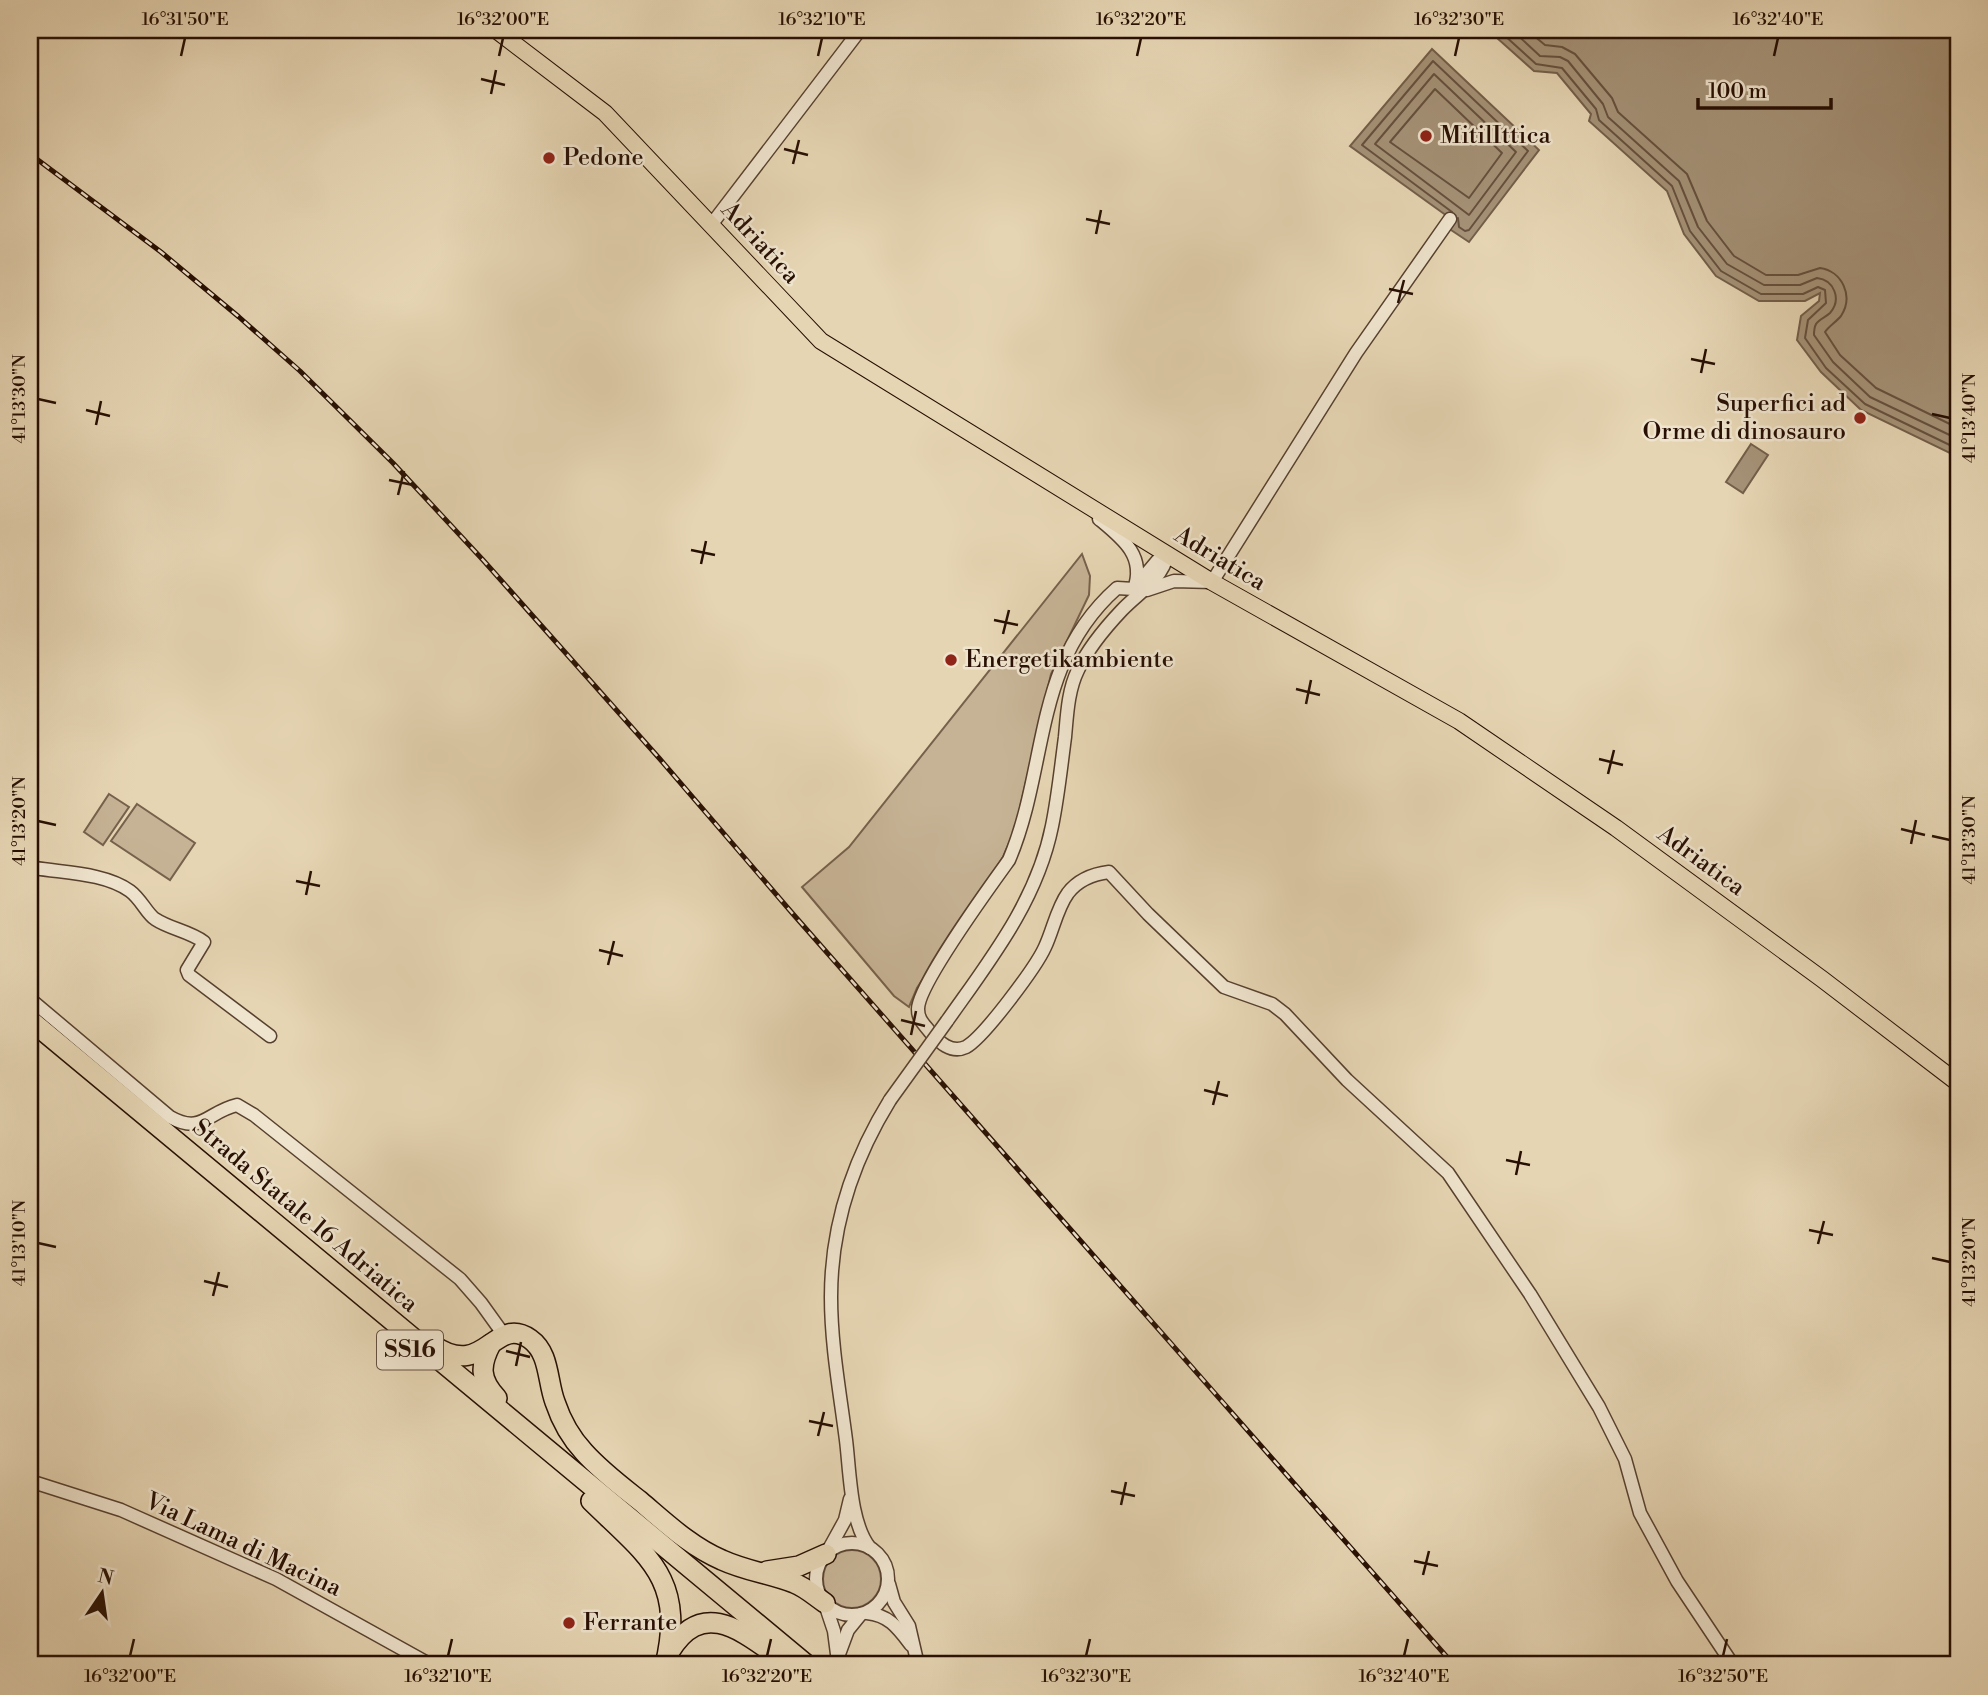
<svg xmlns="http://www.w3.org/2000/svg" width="1988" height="1695" font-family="'Libre Bodoni',serif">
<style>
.green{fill:#c6b395;stroke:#76614c;stroke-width:2}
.water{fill:#a59277;stroke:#735e49;stroke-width:2}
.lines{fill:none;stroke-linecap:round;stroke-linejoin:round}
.shore{stroke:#66503d;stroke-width:2}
.minor-casing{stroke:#57402f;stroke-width:15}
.major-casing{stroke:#270f03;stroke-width:18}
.highway-casing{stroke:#270f03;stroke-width:22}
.minor{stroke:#efe4ce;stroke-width:12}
.major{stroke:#e6d5b3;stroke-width:16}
.highway{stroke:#e6d5b3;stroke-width:19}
.rail-casing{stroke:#270f03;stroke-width:5}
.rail{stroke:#efe4ce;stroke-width:2.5;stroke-dasharray:8;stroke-linecap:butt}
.minor-bridge-casing{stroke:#57402f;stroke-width:15;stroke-linecap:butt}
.minor-bridge{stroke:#efe4ce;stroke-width:12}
.ticks{fill:none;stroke:#270f03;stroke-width:2.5}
.poi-dot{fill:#8f2418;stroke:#efe4ce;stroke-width:2.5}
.labels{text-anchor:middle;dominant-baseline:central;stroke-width:5;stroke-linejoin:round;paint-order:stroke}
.shield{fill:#efe4ce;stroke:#634f40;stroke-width:2}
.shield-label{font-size:23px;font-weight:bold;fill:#270f03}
.poi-label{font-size:24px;fill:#270f03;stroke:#efe4ce;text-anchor:start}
.street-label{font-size:24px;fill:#270f03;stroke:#efe4ce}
.neatline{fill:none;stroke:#270f03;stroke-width:2.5}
.ticks-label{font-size:18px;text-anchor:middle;fill:#270f03}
</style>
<rect width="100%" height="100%" fill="#e6d5b3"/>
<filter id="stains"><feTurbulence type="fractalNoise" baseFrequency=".00286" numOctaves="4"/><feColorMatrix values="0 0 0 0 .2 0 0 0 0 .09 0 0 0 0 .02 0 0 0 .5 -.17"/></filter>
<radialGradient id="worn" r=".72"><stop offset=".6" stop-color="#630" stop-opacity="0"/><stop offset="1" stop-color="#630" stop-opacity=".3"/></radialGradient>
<g class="green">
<polygon points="1082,554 1090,576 1089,595 1051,674 1015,829 1003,857 917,988 909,1007 894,996 802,887 849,847"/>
<polygon points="109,794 129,807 103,845 84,832"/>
<polygon points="137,804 195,843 170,880 111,841"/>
<circle cx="852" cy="1579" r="29"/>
</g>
<g class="water">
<polygon points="1495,30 1958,30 1958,457 1861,410 1821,372 1797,340 1801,316 1819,301 1820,293 1805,301 1759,301 1716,276 1684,234 1667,191 1589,121 1591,114 1557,73 1534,71 1497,38"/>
<polygon points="1432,49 1539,150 1469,242 1448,228 1447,216 1350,146"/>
<polygon points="1751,444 1768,455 1743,493 1726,482"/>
</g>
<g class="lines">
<g class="shore">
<polyline points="1502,30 1504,35 1536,64 1562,68 1596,109 1599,120 1672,186 1690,231 1721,271 1761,294 1803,294 1818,287 1825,290 1826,303 1808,320 1805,338 1826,368 1865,404 1958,449"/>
<path d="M1512,30l28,26 20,1 8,4 35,43 5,13 71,64 19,46 29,37 37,21h36l17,-7c17,2 25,21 13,35 -4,4 -11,6 -14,11 -1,2 -2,8 -2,11l19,27 37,35 88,42"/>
<path d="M1527,30l18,15 17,2 13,7 37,44 6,14 69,62 20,47 27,35 32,19h32l22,-7c22,3 34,28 21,48 -5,6 -12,10 -16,16l15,23 36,33 82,40"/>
<polygon points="1434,74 1516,152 1469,215 1375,144"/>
<polygon points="1435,89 1502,153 1469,198 1390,142"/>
<polyline points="1452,212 1362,145 1433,61 1528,151 1469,230 1465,231 1459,227 1458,218"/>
</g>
<g class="minor-casing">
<g id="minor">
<polyline points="711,225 860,30"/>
<path d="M1099,519c23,19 47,37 35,70"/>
<polyline points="1136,586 1157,561 1168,554"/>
<path d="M1134,589l-17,-1c-85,75 -68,178 -108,272 -18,25 -91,125 -91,149 0,11 6,15 12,23 9,10 21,22 36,15 18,-10 70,-80 79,-100 8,-17 12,-39 23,-54 10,-13 25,-19 41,-21l39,42 76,73 48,17 13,10 62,66 101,93 82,121 69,113 26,52 15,54 37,68 56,84"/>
<polyline points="1147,590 1174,581 1212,582 1356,353 1450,219"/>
<path d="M30,864l5,4c30,5 70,5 95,23 11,8 17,23 25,28 15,10 34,12 49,23l-17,28 2,5 81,61"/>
<path d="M30,999l140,118c32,18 37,-5 67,-12l17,10 206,164 21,24 23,32"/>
<path d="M947,1021c43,-61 90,-120 105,-195 6,-29 9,-59 13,-89 2,-22 3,-47 13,-67 10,-22 27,-42 44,-60 17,-18 39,-29 46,-56"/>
<polyline points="30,1481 121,1510 276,1579 431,1665"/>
<circle cx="852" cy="1579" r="36"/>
<path d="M870,1548c-20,-25 -20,-76 -24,-108 -6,-47 -15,-95 -15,-143 0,-71 22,-137 59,-197"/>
<polyline points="829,1549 845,1520 850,1499"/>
<polyline points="889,1584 894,1602 909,1626 918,1665"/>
<polyline points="825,1604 834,1631 837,1654"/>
<path d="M867,1613c22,2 31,15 44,32"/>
<polyline points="835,1665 848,1630 861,1614"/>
</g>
</g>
<g class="major-casing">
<polyline id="major" points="496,30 605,113 821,341 1212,582 1459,721 1616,828 1822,979 1958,1083"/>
</g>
<g class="highway-casing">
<g id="highway">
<polyline points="30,1020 807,1665"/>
<path d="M491,1344c-11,21 -12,35 6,54"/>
<path d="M433,1345c52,36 61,-31 97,-6 20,14 17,42 25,63 6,18 16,36 29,50 17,19 37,34 56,49 26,22 51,46 82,59 24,11 49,14 72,23 11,4 21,13 31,20"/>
<path d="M591,1501c56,55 95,77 74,164"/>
<polyline points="767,1571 799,1566 826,1554"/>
<path d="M670,1651c36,-58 79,-13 119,13"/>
</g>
</g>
<use href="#minor" class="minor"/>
<use href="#major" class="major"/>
<use href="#highway" class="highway"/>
<g class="rail-casing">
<polyline id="rail" points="30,154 161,252 239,317 300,371 393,463 483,560 659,758 793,914 1454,1665"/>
</g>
<use href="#rail" class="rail"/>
<g class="minor-bridge-casing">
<polyline id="minor-bridge" points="890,1100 947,1021"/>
</g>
<use href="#minor-bridge" class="minor-bridge"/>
</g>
<path class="ticks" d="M181,56l4,-18M499,56l4,-18M818,56l4,-18M1137,56l4,-18M1455,56l4,-18M1774,56l4,-18M481,79l24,6M491,94l5,-24M784,149l24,6M793,164l6,-24M1086,219l24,5M1096,234l5,-24M1389,289l24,5M1398,303l6,-23M1691,359l24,5M1701,373l5,-24M38,399l18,4M86,410l24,6M1932,414l18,4M96,425l5,-24M389,480l24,5M398,495l6,-24M691,550l24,5M701,564l5,-23M994,620l24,5M1003,634l6,-24M1296,689l24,6M1306,704l5,-24M1599,759l24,6M1608,774l6,-24M38,821l18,4M1901,829l24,6M1932,836l18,4M1911,844l5,-24M296,881l24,5M306,895l5,-24M599,950l24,6M608,965l6,-24M901,1020l24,6M911,1035l5,-24M1204,1090l24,6M1213,1105l6,-24M1506,1160l24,5M1516,1175l5,-24M1809,1230l24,5M38,1243l18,4M1818,1244l6,-23M1932,1258l18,4M204,1281l24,6M213,1296l6,-24M506,1351l24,6M516,1366l5,-24M809,1421l24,5M818,1436l6,-24M1111,1491l24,5M1121,1505l5,-23M1414,1561l24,5M1423,1575l6,-24M130,1656l4,-17M448,1656l4,-17M767,1656l4,-17M1086,1656l4,-17M1404,1656l4,-17M1723,1656l4,-17"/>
<g class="poi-dot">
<circle cx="1426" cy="136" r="7"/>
<circle cx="549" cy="158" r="7"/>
<circle cx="1860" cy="418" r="7"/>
<circle cx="951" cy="660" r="7"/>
<circle cx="569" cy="1623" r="7"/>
</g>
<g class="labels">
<rect class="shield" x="377" y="1330.5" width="66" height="39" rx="5"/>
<g class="shield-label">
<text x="410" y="1350">SS16</text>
</g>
<g class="poi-label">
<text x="1440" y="136">MitilIttica</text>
<text x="563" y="158">Pedone</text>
<text x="1846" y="404" text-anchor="end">Superfici ad<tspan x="1846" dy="28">Orme di dinosauro</tspan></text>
<text x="965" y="660">Energetikambiente</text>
<text x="583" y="1623">Ferrante</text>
</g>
<g class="street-label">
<text transform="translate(760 243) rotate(47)">Adriatica</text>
<text transform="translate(1220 559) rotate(31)">Adriatica</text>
<text transform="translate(1701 861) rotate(36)">Adriatica</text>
<text transform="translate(305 1216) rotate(40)">Strada Statale 16 Adriatica</text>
<text transform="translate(243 1545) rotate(25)">Via Lama di Macina</text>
</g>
</g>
<rect width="1988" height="1695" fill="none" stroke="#e6d5b3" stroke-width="77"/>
<g transform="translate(102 1593) rotate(13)" stroke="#efe4ce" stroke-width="5" paint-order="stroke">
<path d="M0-5L12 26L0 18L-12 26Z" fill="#270f03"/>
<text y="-10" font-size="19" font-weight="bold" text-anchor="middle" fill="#270f03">N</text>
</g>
<path d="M1698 98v10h133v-10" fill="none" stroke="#270f03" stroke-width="3.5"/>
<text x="1708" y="98" font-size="21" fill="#270f03" stroke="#efe4ce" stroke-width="5" paint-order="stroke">100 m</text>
<rect x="38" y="38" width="1912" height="1618" class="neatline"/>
<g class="ticks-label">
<text x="185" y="25">16°31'50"E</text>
<text x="503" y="25">16°32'00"E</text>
<text x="822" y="25">16°32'10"E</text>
<text x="1141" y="25">16°32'20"E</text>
<text x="1459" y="25">16°32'30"E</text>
<text x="1778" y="25">16°32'40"E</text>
<text transform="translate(19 399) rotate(-90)" y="6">41°13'30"N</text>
<text transform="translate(1969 418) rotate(-90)" y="6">41°13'40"N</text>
<text transform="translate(19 821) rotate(-90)" y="6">41°13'20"N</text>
<text transform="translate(1969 840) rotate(-90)" y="6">41°13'30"N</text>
<text transform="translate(19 1243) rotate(-90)" y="6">41°13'10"N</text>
<text transform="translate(1969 1262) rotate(-90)" y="6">41°13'20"N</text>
<text x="130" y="1682">16°32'00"E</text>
<text x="448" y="1682">16°32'10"E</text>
<text x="767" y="1682">16°32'20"E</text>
<text x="1086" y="1682">16°32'30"E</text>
<text x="1404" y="1682">16°32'40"E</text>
<text x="1723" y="1682">16°32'50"E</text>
</g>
<rect width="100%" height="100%" filter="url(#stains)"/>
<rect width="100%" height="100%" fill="url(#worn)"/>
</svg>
